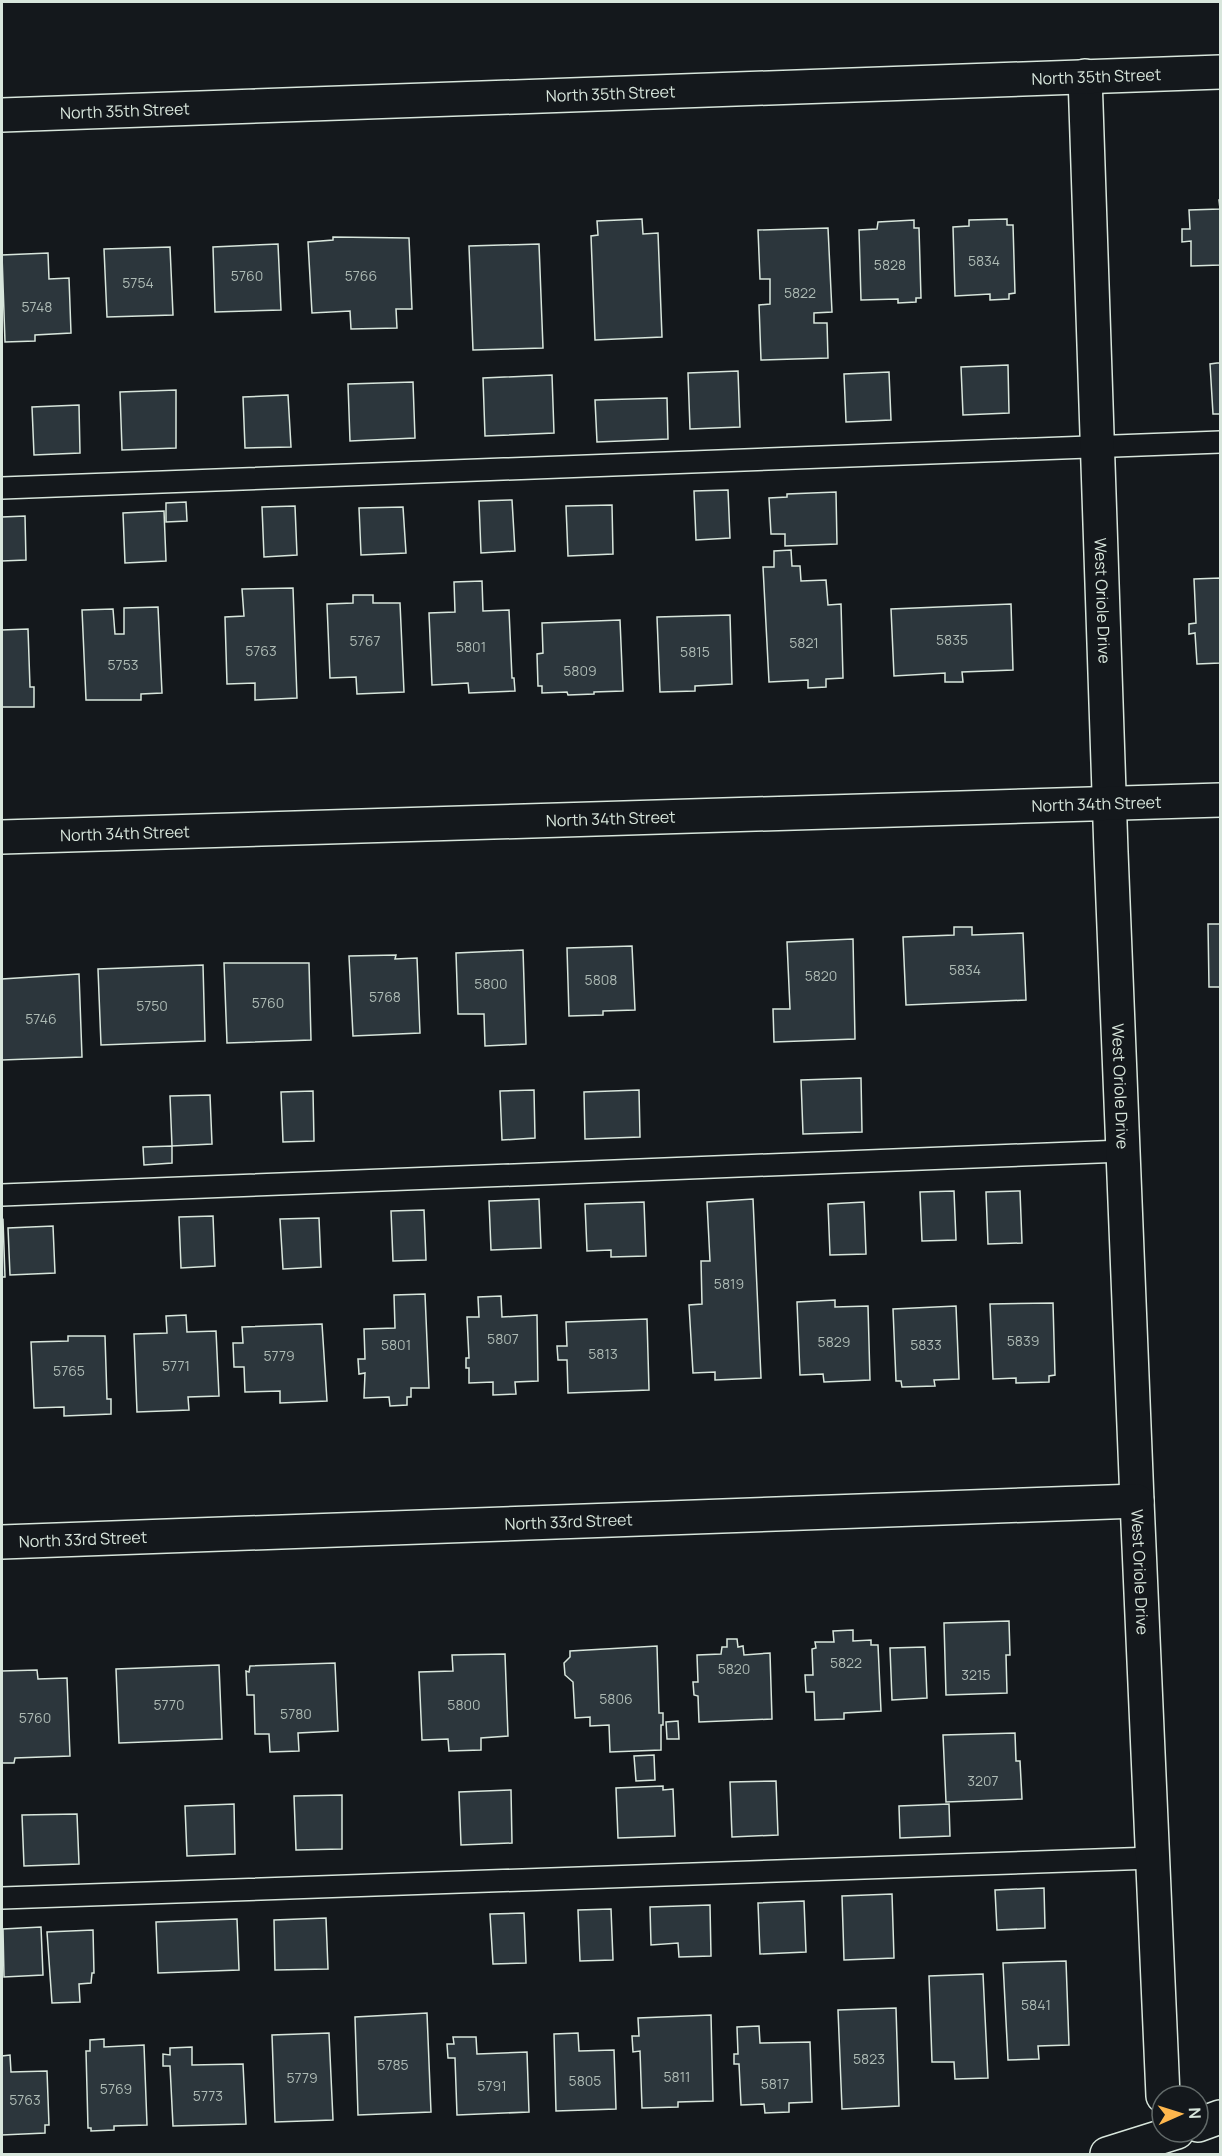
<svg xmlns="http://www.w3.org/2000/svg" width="1222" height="2156" font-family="Manrope,sans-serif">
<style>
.building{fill:#2c363c;stroke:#d8e6dc;stroke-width:1.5}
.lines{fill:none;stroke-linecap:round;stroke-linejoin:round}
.lane-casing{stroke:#d8e6dc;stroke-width:24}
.street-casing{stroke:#d8e6dc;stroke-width:36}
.secondary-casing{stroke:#d8e6dc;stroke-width:36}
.lane{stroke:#14181c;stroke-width:21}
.street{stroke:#14181c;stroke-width:33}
.secondary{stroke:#14181c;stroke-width:33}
.labels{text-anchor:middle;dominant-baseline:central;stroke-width:4.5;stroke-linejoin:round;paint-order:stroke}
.number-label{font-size:14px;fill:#adbab4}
.street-label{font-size:16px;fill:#d8e6dc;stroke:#14181c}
</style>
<rect width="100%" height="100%" fill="#14181c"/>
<g class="building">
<polygon points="1219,200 1220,200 1220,265 1191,266 1191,241 1182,242 1182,229 1190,229 1189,210 1220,209"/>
<polygon points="642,219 643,234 658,233 662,337 595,340 591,236 598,235 597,221"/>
<polygon points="1007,219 1007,225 1013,225 1015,293 1009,294 1009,299 990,300 990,294 955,296 953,227 969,226 969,220"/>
<polygon points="914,220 914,228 919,228 921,298 916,298 916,302 898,303 898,299 861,300 859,230 877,229 878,222"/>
<polygon points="828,228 832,312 814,313 814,323 827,323 828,358 761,360 759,305 770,304 770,279 760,279 758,230"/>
<polygon points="333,237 409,238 412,309 396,309 397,328 351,329 350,311 312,313 308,242 333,240"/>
<polygon points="278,244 281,310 215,312 213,247"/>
<polygon points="539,244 543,348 473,350 469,246"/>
<polygon points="170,247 173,315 107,317 104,249"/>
<polygon points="48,253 49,279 69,278 71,333 35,335 35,341 5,342 2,255"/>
<polygon points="1217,363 1220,363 1220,414 1213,414 1210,364"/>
<polygon points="1008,365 1009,413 963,415 961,367"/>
<polygon points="738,371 740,427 690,429 688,373"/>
<polygon points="889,372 891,420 846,422 844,374"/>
<polygon points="552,375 554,433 485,436 483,378"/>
<polygon points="413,382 415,438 350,441 348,384"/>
<polygon points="176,390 176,448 122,450 120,392"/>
<polygon points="288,395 291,447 245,448 243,397"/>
<polygon points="667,398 668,439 597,442 595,400"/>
<polygon points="79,405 80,453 34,455 32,407"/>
<polygon points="728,490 730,538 696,540 694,491"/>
<polygon points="836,492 837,544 785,546 785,534 771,534 769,498 787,497 787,494"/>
<polygon points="512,500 515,551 481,553 479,501"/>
<polygon points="186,502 187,521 166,522 166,503"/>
<polygon points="612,505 613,554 568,556 566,506"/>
<polygon points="295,506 297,555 264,557 262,507"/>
<polygon points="403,507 406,553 361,555 359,508"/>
<polygon points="164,511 166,561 125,563 123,513"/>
<polygon points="25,516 26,560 2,561 2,517"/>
<polygon points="791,550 792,566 800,566 801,581 826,580 828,605 841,604 843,678 826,679 826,687 808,688 808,680 769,682 763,567 774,567 774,551"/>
<polygon points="1220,578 1220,663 1197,664 1195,633 1189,634 1189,624 1196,623 1194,579"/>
<polygon points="482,581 483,611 509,610 512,678 514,678 515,691 469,693 468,683 432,685 429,613 455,612 454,582"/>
<polygon points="293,588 297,698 255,700 255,683 227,684 225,617 244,616 242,589"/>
<polygon points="353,595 373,595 373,603 400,603 404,692 357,694 356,677 330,678 327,604 353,603"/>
<polygon points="1011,604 1013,670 962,672 963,682 945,682 945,673 894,676 891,609"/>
<polygon points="158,607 162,693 141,694 141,700 86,700 82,610 113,609 115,634 124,634 124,608"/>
<polygon points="730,615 732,684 695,686 695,691 660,692 657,617"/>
<polygon points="620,620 623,691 594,692 594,694 568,695 567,692 542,693 542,686 538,686 537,654 543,653 542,623"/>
<polygon points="28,629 30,687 34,687 34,707 2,707 2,630"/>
<polygon points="1208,924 1220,924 1220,987 1209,987"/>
<polygon points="954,927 972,927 972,935 1023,933 1026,1000 906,1005 903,937 954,935"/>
<polygon points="853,939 855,1039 774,1042 773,1009 790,1009 787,942"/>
<polygon points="632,946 635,1010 603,1011 603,1015 569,1016 567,948"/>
<polygon points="523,950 526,1044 485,1046 484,1014 458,1014 456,953"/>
<polygon points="396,955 395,959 417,958 420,1033 353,1036 349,956"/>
<polygon points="224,963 309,963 311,1040 227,1043"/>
<polygon points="203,965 205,1041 101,1045 98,969"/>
<polygon points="79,974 82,1057 2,1060 2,979"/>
<polygon points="861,1078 862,1132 803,1134 801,1080"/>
<polygon points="534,1090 535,1138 502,1140 500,1091"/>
<polygon points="639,1090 640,1137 585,1139 584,1092"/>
<polygon points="313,1091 314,1141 283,1142 281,1092"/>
<polygon points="210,1095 212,1144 172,1146 170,1096"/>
<polygon points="172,1146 172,1163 144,1165 143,1147"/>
<polygon points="954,1191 956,1240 922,1241 920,1192"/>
<polygon points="1020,1191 1022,1243 988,1244 986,1192"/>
<polygon points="539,1199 541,1248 491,1250 489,1201"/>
<polygon points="753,1199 761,1378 715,1380 715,1372 693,1373 689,1305 702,1304 701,1261 710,1261 707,1202"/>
<polygon points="644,1202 646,1256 611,1257 611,1250 587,1251 585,1204"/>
<polygon points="864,1202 866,1254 830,1255 828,1204"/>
<polygon points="424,1210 426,1260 393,1261 391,1211"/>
<polygon points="213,1216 215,1266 181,1268 179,1217"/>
<polygon points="319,1218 321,1267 283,1269 280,1219"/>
<polygon points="3,1220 5,1277 2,1277 2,1221"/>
<polygon points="53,1226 55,1273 10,1275 8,1228"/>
<polygon points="425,1294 429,1388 411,1388 411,1397 407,1397 407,1405 390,1406 389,1397 364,1398 365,1373 359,1374 358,1359 365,1359 364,1329 395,1328 394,1295"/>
<polygon points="501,1296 502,1317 537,1315 538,1381 515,1382 516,1394 493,1395 493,1382 469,1383 469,1368 466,1368 466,1358 469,1358 467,1317 479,1317 478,1297"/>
<polygon points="835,1300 835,1307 868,1306 870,1380 824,1382 823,1374 800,1375 797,1302"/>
<polygon points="1053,1303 1055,1375 1049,1376 1049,1382 1016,1383 1016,1378 993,1379 990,1304"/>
<polygon points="956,1306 959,1379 934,1380 935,1386 902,1387 901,1381 896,1381 893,1309"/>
<polygon points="186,1315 187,1332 216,1331 219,1396 188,1397 189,1410 137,1412 134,1334 167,1333 166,1316"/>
<polygon points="647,1319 649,1390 568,1393 567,1360 558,1360 557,1346 567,1346 566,1322"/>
<polygon points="322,1324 327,1401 280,1403 280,1391 245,1392 244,1367 234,1367 233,1343 243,1343 242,1327"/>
<polygon points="68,1336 105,1336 107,1399 111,1399 111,1414 64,1416 64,1407 34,1408 31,1342 68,1341"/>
<polygon points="1009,1621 1010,1655 1006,1655 1007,1693 946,1695 944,1623"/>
<polygon points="853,1630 853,1641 871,1640 871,1645 878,1645 881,1711 844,1713 844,1719 815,1720 814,1692 806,1692 805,1675 813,1675 812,1649 816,1648 815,1642 834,1642 833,1631"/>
<polygon points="727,1639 737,1639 738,1647 743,1646 744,1655 770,1653 772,1719 699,1722 698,1696 694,1695 693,1682 698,1682 697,1655 721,1654 722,1647 727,1647"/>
<polygon points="657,1646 659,1713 663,1713 663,1725 661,1725 661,1750 610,1752 609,1725 590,1726 590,1717 575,1718 573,1682 565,1675 564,1663 570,1657 570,1651"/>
<polygon points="925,1647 927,1698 892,1700 890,1648"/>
<polygon points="505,1654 508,1736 481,1738 481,1750 449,1751 448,1739 422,1740 419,1672 453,1671 452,1655"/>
<polygon points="335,1663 338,1731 298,1733 299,1751 270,1752 269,1734 255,1734 254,1695 247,1695 246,1671 249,1672 250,1666"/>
<polygon points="219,1665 222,1739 119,1743 116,1669"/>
<polygon points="37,1670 38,1679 67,1678 70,1756 15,1758 14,1763 2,1763 2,1671"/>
<polygon points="678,1721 679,1739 667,1739 666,1722"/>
<polygon points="1015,1733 1016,1761 1020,1761 1022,1799 946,1802 943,1735"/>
<polygon points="654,1755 655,1780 636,1781 634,1756"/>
<polygon points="776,1781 778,1835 732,1837 730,1782"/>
<polygon points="663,1786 663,1790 673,1789 675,1836 618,1838 616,1788"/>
<polygon points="511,1790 512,1843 461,1845 459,1792"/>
<polygon points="342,1795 342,1849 296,1850 294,1796"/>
<polygon points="234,1804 235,1854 187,1856 185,1806"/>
<polygon points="949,1804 950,1836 900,1838 899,1806"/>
<polygon points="77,1814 79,1864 24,1866 22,1815"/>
<polygon points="1044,1888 1045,1928 997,1930 995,1890"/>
<polygon points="892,1894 894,1958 844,1960 842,1896"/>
<polygon points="804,1901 806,1952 760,1954 758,1903"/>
<polygon points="710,1905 711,1956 679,1957 678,1943 651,1945 650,1907"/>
<polygon points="611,1909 613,1960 580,1961 578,1910"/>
<polygon points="524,1913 526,1963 493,1964 490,1914"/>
<polygon points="326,1918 328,1969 275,1970 274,1920"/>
<polygon points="237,1919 239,1970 158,1973 156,1922"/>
<polygon points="41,1927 43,1975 4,1977 3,1929"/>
<polygon points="93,1930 94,1973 92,1973 91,1983 79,1984 80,2002 52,2003 47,1932"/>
<polygon points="1066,1961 1069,2045 1038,2046 1039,2059 1008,2060 1003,1963"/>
<polygon points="983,1974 988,2078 955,2079 954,2062 932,2062 929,1976"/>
<polygon points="896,2008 899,2106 842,2109 838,2010"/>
<polygon points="427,2013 431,2112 358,2115 355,2017"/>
<polygon points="711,2015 713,2101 678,2102 678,2107 642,2108 640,2051 633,2052 632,2036 639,2036 638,2018"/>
<polygon points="759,2026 760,2043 810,2042 812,2102 789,2103 789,2112 765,2113 764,2104 741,2105 739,2064 734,2064 734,2054 738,2054 737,2027"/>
<polygon points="329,2033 333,2120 275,2122 272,2035"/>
<polygon points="578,2033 579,2051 614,2050 616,2109 556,2111 554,2034"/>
<polygon points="453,2037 476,2037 477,2054 527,2052 529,2112 457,2115 455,2058 448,2058 447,2044 454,2044"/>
<polygon points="104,2039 104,2047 144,2045 147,2125 114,2126 114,2130 91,2131 91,2128 88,2128 86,2051 90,2051 90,2040"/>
<polygon points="192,2047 192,2065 243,2064 246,2124 173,2126 170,2066 163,2066 163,2054 170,2055 170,2048"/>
<polygon points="10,2055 11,2072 47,2071 49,2125 45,2125 45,2133 2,2135 2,2056"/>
</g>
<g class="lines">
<g class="lane-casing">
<g id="lane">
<polyline points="2,488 1220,442"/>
<polyline points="2,1195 1123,1151"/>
<polyline points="2,1898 1153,1858"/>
</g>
</g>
<g class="street-casing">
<g id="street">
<path id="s1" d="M1085,76l26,776 26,649 26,595"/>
<path id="s2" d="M2,837l1218,-37"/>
<path id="s3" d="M2,1542l1135,-41"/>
<polyline points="1198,2125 1220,2117"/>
<polyline points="1107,2154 1177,2132"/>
</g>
</g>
<g class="secondary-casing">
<g id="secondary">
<path id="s4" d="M2,115l1218,-43"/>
</g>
</g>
<use href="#lane" class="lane"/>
<use href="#street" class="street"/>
<use href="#secondary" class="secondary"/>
</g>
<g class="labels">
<g class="number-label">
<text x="984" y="260">5834</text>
<text x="890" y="264">5828</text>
<text x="247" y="275">5760</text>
<text x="361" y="275">5766</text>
<text x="138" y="282">5754</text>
<text x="800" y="292">5822</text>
<text x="37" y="306">5748</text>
<text x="952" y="639">5835</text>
<text x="365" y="640">5767</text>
<text x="804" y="642">5821</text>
<text x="471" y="646">5801</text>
<text x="261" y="650">5763</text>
<text x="695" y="651">5815</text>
<text x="123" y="664">5753</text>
<text x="580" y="670">5809</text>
<text x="965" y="969">5834</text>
<text x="821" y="975">5820</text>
<text x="601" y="979">5808</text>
<text x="491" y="983">5800</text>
<text x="385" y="996">5768</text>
<text x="268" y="1002">5760</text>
<text x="152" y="1005">5750</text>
<text x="41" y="1018">5746</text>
<text x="729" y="1283">5819</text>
<text x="503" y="1338">5807</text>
<text x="1023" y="1340">5839</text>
<text x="834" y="1341">5829</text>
<text x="396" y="1344">5801</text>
<text x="926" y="1344">5833</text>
<text x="603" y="1353">5813</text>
<text x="279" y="1355">5779</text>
<text x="176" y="1365">5771</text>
<text x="69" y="1370">5765</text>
<text x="846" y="1662">5822</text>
<text x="734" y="1668">5820</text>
<text x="976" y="1674">3215</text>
<text x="616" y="1698">5806</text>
<text x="169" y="1704">5770</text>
<text x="464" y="1704">5800</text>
<text x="296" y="1713">5780</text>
<text x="35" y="1717">5760</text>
<text x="983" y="1780">3207</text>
<text x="1036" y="2004">5841</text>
<text x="869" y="2058">5823</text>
<text x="393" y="2064">5785</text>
<text x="677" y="2076">5811</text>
<text x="302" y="2077">5779</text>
<text x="585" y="2080">5805</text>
<text x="775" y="2083">5817</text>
<text x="492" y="2085">5791</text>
<text x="116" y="2088">5769</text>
<text x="208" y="2095">5773</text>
<text x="25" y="2099">5763</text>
</g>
<g class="street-label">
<text stroke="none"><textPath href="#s4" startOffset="1095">North 35th Street</textPath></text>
<text stroke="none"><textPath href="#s4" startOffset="609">North 35th Street</textPath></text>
<text stroke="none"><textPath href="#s4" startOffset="123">North 35th Street</textPath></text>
<text stroke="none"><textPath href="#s1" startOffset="525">West Oriole Drive</textPath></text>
<text stroke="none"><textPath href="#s2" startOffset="1095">North 34th Street</textPath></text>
<text stroke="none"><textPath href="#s2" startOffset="609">North 34th Street</textPath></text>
<text stroke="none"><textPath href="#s2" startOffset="123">North 34th Street</textPath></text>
<text stroke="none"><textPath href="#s1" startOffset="1011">West Oriole Drive</textPath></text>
<text stroke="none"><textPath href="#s3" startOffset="567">North 33rd Street</textPath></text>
<text stroke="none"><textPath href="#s3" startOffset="81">North 33rd Street</textPath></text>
<text stroke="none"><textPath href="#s1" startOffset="1497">West Oriole Drive</textPath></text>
</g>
</g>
<rect width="1222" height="2156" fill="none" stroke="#d8e6dc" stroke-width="6"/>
<g transform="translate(1180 2114) rotate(87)"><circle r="28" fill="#14181c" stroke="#626a69" stroke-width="1.5"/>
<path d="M0-4.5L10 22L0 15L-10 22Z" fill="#ffb74d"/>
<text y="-9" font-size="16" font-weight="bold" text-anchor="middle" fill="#d8e6dc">N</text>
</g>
</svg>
